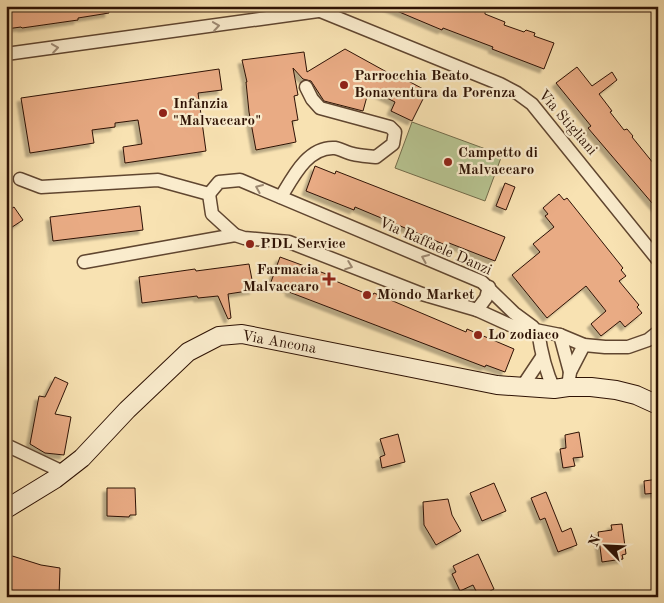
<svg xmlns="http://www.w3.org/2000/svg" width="664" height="603" font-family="'Old Standard TT',serif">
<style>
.green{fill:#b7c491;stroke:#726b4a}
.building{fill:#e9ab84;stroke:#2e1204;filter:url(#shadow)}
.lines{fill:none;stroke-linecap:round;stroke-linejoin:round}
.street-casing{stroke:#604630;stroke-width:15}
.secondary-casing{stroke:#2e1204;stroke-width:20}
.street{stroke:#faeccd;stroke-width:12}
.secondary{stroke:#faeccd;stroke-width:18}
.oneway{stroke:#9e8a73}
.poi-dot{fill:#8f2418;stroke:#faeccd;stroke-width:2}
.labels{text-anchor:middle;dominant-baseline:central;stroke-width:4.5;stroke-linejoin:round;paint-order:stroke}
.poi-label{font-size:15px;font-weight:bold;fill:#2e1204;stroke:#faeccd;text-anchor:start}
.street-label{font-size:15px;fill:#2e1204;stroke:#faeccd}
</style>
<defs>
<filter id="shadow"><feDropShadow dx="-4" dy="4" stdDeviation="1" flood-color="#0004"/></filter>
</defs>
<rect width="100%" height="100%" fill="#f8e2b2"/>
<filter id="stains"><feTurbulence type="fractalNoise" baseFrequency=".004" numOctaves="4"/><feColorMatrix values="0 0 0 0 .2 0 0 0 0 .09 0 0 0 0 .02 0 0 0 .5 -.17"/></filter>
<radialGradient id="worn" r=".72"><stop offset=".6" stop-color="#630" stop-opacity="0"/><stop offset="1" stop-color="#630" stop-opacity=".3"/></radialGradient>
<polygon class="green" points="412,122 502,155 485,201 395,168"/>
<g class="building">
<polygon points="6,6 108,6 109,13 78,18 78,20 22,28 21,27 6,29"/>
<polygon points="385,6 463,6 474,11 476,8 485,11 485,14 505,22 504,25 524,32 526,30 535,33 534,36 554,43 544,69 492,49 493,47 443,28 442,30"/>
<polygon points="345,49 394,76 395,74 427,91 412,121 391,111 395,102 369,89 363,111 324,101 311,81 303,79 293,68 298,95 294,96 298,120 292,121 296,142 256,150 249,112 246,82 247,82 242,60 304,52 307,72"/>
<polygon points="577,67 592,86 612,72 617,80 599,94 612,111 610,112 624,130 627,129 633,136 632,137 658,169 658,210 588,128 591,126 556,83"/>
<polygon points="219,69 222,90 198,93 206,151 125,163 123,147 142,144 138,120 115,123 115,127 92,130 94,143 30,153 21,98"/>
<polygon points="315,166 335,174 336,171 505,237 495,261 449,243 448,246 355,207 354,210 306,191"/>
<polygon points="505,183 515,187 506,210 496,206"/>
<polygon points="559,194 564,200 567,198 623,268 621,270 626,276 619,281 639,305 637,307 642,313 625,327 620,321 601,336 591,324 606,311 586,286 547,318 512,275 540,252 533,244 554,227 545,216 548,214 543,208"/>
<polygon points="140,206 143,230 53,241 50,217"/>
<polygon points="14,207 23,220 6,231 6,212"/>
<polygon points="280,257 329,275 328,278 372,296 374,293 466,332 467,329 514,349 505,372 486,365 485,367 289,292 290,289 271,282"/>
<polygon points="249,264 254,290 228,294 231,318 228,319 218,296 198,298 197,296 142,303 139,277 195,269 196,271"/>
<polygon points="55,377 68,383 55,414 71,417 64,455 45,453 30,444 39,396 45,397"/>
<polygon points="579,432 583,457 573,458 575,466 563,468 560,449 566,448 565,435"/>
<polygon points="398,434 405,462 382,468 380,457 385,455 380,439"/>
<polygon points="658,479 658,493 645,494 644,481"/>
<polygon points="494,483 506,511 482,521 470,493"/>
<polygon points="107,488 135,488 136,515 130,515 129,517 107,516"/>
<polygon points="546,492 562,532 571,528 577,545 558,552 545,518 540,520 531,498"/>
<polygon points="448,499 452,515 461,531 436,545 424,525 423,502"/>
<polygon points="622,524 626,554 622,555 623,559 602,562 598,532 612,530 611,525"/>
<polygon points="6,554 41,565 60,568 59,597 6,595"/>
<polygon points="478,554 494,589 479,597 473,585 460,591 452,574 456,572 453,566"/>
</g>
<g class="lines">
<g class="street-casing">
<g id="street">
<polyline points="308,6 500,84 517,93 532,104 658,260"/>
<polyline points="6,54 318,11"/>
<polyline points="20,179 41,187 158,180 209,194"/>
<polyline points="209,194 212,214 235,235 244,238 289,242 422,294 477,310 510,325 560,335 584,345 605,347 628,347 648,340 658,332"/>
<polyline points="209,194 219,182 240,180 482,282 514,313 533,327"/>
<path d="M281,197c12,-20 27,-51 54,-49 6,1 12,5 18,6 7,2 16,2 23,3l17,-13 2,-12 -5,-5 -70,-19 -8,-9 -6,-12"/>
<polyline points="84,262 235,235"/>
<polyline points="477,310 486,298 489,287"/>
<path d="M538,331c3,21 7,39 16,58"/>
<polyline points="560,335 570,372"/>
<polyline points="522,387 542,357"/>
<polyline points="568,387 570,372 584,345"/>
<polyline points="6,445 63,472"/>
</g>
</g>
<g class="secondary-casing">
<polyline id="secondary" points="6,509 55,479 82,458 127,410 188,352 219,336 242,334 497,385 554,389 568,387 591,387 616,390 636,395 658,405"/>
</g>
<use href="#street" class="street"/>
<use href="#secondary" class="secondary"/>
</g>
<defs><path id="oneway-chevron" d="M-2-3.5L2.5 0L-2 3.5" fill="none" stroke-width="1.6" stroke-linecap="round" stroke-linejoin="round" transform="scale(1.25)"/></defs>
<g class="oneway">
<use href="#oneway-chevron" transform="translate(216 26) rotate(-8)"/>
<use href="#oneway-chevron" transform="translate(55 48) rotate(-8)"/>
<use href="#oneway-chevron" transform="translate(259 188) rotate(-157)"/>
<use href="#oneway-chevron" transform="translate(425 258) rotate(-157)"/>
<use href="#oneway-chevron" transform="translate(349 266) rotate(21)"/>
</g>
<g class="poi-dot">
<circle cx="344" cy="85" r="5"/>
<circle cx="163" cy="113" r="5"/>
<circle cx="448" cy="162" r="5"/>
<circle cx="250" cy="244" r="5"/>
<path d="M326.5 271.5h5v5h5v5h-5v5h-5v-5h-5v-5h5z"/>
<circle cx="367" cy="295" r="5"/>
<circle cx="478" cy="335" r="5"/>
</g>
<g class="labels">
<g class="poi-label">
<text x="354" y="76">Parrocchia Beato<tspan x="354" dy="17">Bonaventura da Porenza</tspan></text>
<text x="173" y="104">Infanzia<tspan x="173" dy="17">"Malvaccaro"</tspan></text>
<text x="458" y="153">Campetto di<tspan x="458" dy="17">Malvaccaro</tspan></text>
<text x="260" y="244">PDL Service</text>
<text x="319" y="270" text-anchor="end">Farmacia<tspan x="319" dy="17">Malvaccaro</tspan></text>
<text x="377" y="295">Mondo Market</text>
<text x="488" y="335">Lo zodiaco</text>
</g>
<g class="street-label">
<text transform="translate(567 123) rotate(49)">Via Stigliani</text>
<text transform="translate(435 247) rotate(24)">Via Raffaele Danzi</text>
<text transform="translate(279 343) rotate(10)">Via Ancona</text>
</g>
</g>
<rect width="664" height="603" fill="none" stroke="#f8e2b2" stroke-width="25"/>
<rect x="8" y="8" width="649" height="588" fill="none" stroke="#2e1204" stroke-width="2.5"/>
<rect x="12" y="12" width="639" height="578" fill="none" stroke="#2e1204"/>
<g transform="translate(606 546) rotate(294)" stroke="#faeccd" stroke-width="4" paint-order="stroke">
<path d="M0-4L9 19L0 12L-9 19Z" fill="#2e1204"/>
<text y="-8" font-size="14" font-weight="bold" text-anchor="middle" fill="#2e1204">N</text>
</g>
<rect width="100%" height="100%" filter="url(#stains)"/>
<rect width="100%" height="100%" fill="url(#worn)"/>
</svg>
